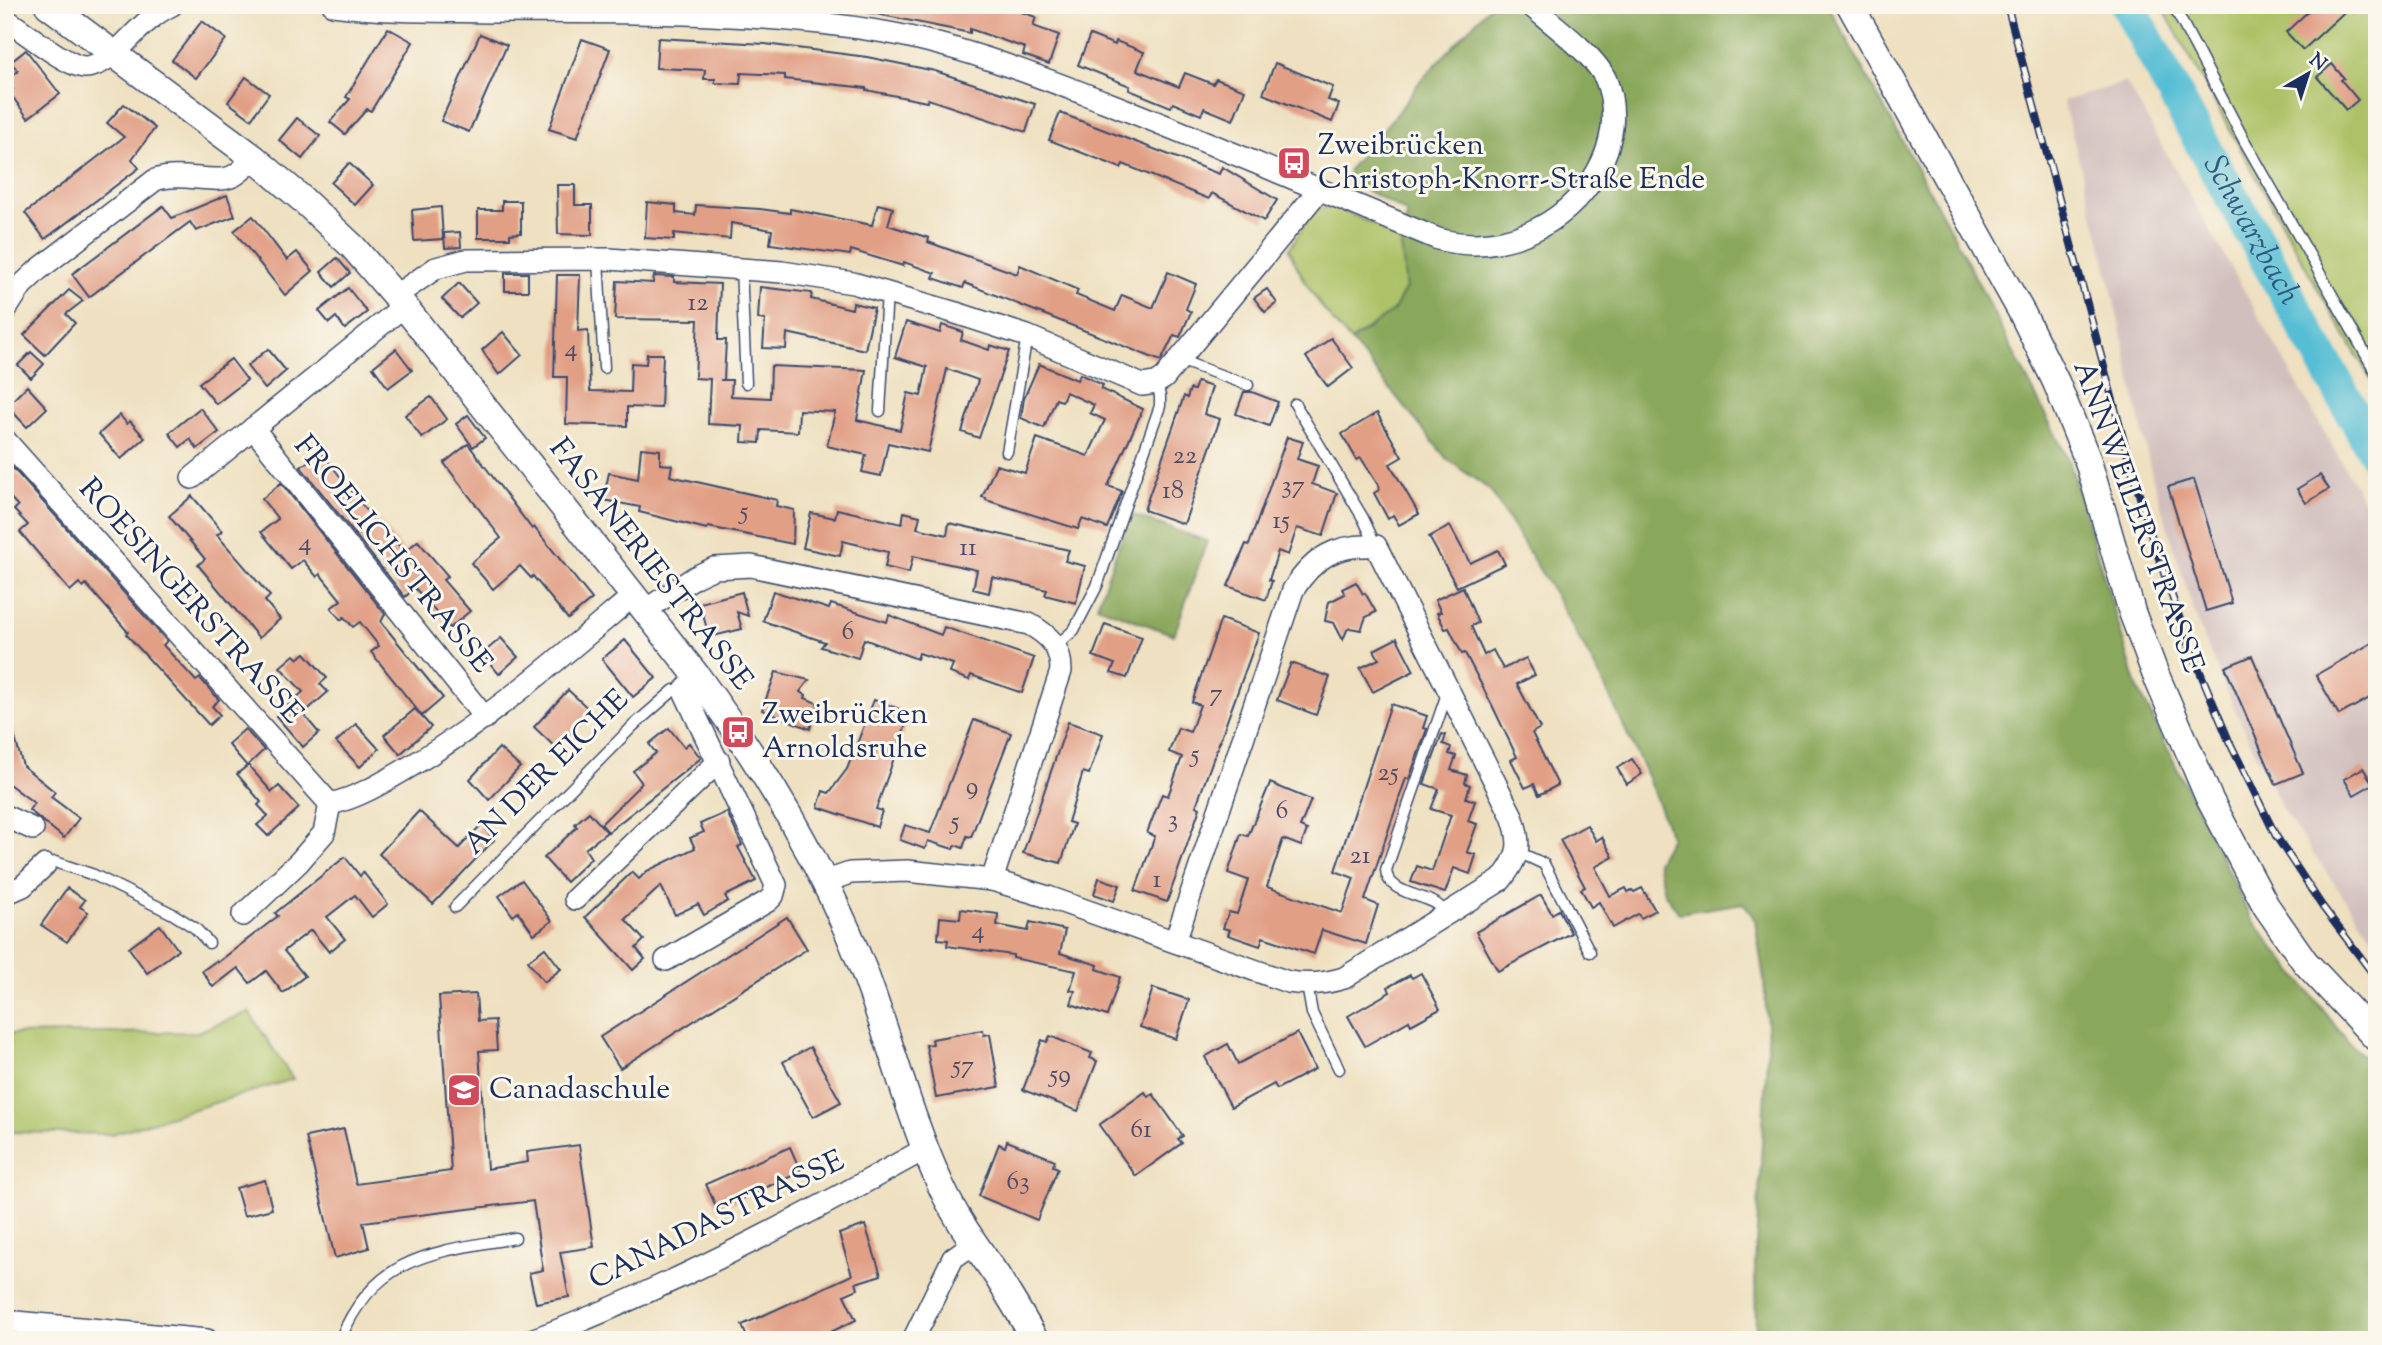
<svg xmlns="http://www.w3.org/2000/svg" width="2382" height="1345" font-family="'Sorts Mill Goudy',serif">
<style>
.industrial{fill:#d1bfbd}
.green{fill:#adc267;stroke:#647862;stroke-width:2}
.forest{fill:#8aa85c;stroke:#526c5d;stroke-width:2}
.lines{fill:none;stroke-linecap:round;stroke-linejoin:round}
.river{stroke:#56bed4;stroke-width:35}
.building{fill:#e19f85}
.service-casing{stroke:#3b4a6d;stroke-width:13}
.minor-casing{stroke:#3b4a6d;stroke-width:24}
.tertiary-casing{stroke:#3b4a6d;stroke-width:29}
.service{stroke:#fff;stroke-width:10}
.minor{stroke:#fff;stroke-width:21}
.tertiary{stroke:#fff;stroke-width:26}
.rail-casing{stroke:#1b2f5e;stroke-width:8}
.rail{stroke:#fbf7ec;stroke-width:5;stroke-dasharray:16;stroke-linecap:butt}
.labels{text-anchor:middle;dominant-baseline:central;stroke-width:6;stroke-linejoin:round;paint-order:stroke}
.number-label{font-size:26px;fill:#4c4b68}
.poi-label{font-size:30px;fill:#1b2f5e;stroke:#fbf7ec;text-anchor:start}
.street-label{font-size:30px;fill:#1b2f5e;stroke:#fbf7ec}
.water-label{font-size:32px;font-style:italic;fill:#2d5a81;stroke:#fbf7ec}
</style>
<rect width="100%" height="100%" fill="#fbf7ec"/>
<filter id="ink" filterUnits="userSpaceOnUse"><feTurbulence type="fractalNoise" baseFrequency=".0143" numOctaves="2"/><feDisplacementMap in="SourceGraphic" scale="14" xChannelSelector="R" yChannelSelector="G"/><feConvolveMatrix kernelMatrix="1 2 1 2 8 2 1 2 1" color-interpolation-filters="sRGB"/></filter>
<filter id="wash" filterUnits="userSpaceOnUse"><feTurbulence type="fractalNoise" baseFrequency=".00686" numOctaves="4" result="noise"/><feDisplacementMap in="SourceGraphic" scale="28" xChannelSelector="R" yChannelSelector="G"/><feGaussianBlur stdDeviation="1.57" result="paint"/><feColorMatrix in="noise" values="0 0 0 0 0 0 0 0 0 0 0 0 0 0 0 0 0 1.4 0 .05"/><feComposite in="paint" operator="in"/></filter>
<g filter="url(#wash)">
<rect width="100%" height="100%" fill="#eee0c0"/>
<polygon class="industrial" points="2126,82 2377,525 2377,944 2284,812 2235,710 2196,619 2152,476 2105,259 2063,101"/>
<g class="green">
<polygon points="2161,5 2377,5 2377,389 2327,305"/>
<path d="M1332,207l68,28 6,53 -12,22 -43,31c-26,-25 -48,-59 -62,-92l26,-40z"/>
<polygon points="249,1012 293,1079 112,1134 5,1132 5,1034 197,1032"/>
</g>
<g class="forest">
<polygon points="1491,5 1828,5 1955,238 2069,461 2137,687 2251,918 2349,1043 2377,1069 2377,1340 1756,1340 1755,1265 1768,1041 1764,979 1755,920 1744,903 1679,913 1664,892 1657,862 1671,837 1648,778 1602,680 1551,588 1490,490 1447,459 1351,341 1394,310 1406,288 1400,235 1407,218 1406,212 1348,180 1349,169 1399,111 1418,84"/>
<polygon points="1130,514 1207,541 1174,635 1097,606"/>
</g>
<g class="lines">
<path class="river" id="s1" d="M2128,5l58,110 191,341"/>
</g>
<g id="blocks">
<g class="building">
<polygon points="867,5 1001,5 1036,17 1033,26 1059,35 1049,64 1023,55 1025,48 970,29 970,33 867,12"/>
<polygon points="2315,5 2352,5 2303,50 2286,32"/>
<polygon points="202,21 226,39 196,78 172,60"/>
<polygon points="388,28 413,42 371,111 367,109 345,134 330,122 350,99 346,97"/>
<polygon points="480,34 507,45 469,132 441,121"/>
<polygon points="1090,35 1115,45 1116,41 1144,52 1137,70 1179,87 1185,73 1213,84 1216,79 1245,90 1233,120 1204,108 1201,115 1173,103 1171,107 1129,90 1130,86 1078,65"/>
<polygon points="658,38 765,44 867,57 935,71 1035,104 1026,132 928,99 927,102 866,90 866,88 785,79 785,75 741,73 740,84 715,83 715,79 704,79 705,70 656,68"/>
<polygon points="582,39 610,49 577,138 549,129"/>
<polygon points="26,50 60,94 28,118 9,92 13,89 6,80 18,71 11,62"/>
<polygon points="1275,63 1333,87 1328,100 1339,104 1332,122 1263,94"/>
<polygon points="2332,64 2344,78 2341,80 2358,100 2346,110 2317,77"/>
<polygon points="246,77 269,94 251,119 228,102"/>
<polygon points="124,104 155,128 132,159 139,168 45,239 25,213 124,137 107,123"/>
<polygon points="1060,113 1219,174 1222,167 1277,200 1264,221 1212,193 1209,199 1123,164 1121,168 1049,140"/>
<polygon points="297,118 320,136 302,159 279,140"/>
<polygon points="349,163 373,185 355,205 331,183"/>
<polygon points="557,185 575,185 575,205 592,205 592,235 558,234"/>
<polygon points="227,195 235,216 196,231 190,222 89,297 72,274 163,206 172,218"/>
<polygon points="502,201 521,201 521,233 510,234 510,238 478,238 478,210 502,210"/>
<polygon points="647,202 676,205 676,213 695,215 696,205 760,209 790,213 790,209 872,225 878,204 893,208 888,225 929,238 928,242 1017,274 1020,265 1078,290 1076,295 1115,311 1122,295 1153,308 1168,272 1196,284 1186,309 1191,312 1180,337 1174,335 1161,361 965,283 963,288 933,278 935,273 904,262 903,266 851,250 850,255 770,244 772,230 731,223 730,239 674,233 674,240 645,238"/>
<polygon points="441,207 443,239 414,241 412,210"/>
<polygon points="253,216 287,260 297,252 313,271 285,295 234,231"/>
<polygon points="460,232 461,247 445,248 444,233"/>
<polygon points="337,258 350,273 334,287 321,272"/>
<rect x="505" y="273" width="23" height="18"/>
<polygon points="557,275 580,275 578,331 588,330 590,391 630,392 631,363 646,364 647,354 663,354 661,408 627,407 627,426 566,424 567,377 554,377"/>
<polygon points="654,276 674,277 674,282 720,284 718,340 726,340 724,380 720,380 732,380 731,396 770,398 771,366 866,370 857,420 900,430 908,393 921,396 927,367 895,357 906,322 940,333 942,325 963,332 961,340 989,350 990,345 1009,351 979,438 962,432 978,380 947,369 928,452 888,443 881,476 862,472 866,455 827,446 835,412 799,410 798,432 761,430 760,443 742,442 743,426 708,424 710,379 695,378 698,320 615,319 617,281 653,283"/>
<polygon points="459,283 477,303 460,318 442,299"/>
<polygon points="760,287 812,293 811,299 852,309 853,303 874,308 865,350 787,333 786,349 763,348 765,320 758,319"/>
<polygon points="348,288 367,312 345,329 336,317 329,323 319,311"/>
<polygon points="1267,289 1277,303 1265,312 1254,298"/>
<polygon points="69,290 83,301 66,314 75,323 45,355 24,335"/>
<polygon points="503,332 522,355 499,375 482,350"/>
<polygon points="1331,338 1353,368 1328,387 1306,357"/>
<polygon points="268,349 286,371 265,389 247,366"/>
<polygon points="396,349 412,370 388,388 373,367"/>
<polygon points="31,352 44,364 31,378 18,365"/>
<polygon points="231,359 247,380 216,404 199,383"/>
<polygon points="1039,364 1077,380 1080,374 1103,385 1101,389 1143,409 1108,486 1122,491 1107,528 1082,519 1078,529 986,500 986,498 982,497 996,465 1025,473 1037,438 1088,456 1105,420 1090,413 1094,405 1066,392 1062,401 1056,399 1044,428 1021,418 1024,398"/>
<polygon points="1197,382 1212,387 1204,414 1220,419 1184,524 1144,510 1184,396 1187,398 1190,389 1194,390"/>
<polygon points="27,386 47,408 27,427 7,406"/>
<polygon points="1244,392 1252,392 1278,402 1269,426 1236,414"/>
<polygon points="431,397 447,419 422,438 405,415"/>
<polygon points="200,408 219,432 197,449 190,439 180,447 169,433"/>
<polygon points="1377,413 1402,457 1390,464 1419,514 1399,525 1393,515 1388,519 1374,493 1379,490 1378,485 1361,458 1357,460 1342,434"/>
<polygon points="120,415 127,424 130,421 145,438 121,459 99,434"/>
<polygon points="468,415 485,438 473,447 456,424"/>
<polygon points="1287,437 1303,442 1297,459 1318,466 1312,484 1337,493 1323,536 1297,528 1288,555 1278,551 1269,580 1272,581 1266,600 1228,586 1246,544 1249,545"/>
<polygon points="468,444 532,529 534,527 592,599 568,619 533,576 531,578 520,566 493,589 471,563 501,538 444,463"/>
<polygon points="641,448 660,450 660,464 672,465 670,476 777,500 776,506 794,510 793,544 708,527 707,529 639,512 640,507 603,500 609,473 638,479"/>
<polygon points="321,452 371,516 362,523 375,521 379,526 382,524 404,552 418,541 448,576 443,580 470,611 450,628 415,588 405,597 301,467"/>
<polygon points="12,467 167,641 163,645 196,681 200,678 219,700 212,706 220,715 209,725 126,634 128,632 86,584 83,587 79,583 70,591 20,532 28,525 14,510 18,506 5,492 5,473"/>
<polygon points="2320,475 2329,489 2306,503 2297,489"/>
<polygon points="2194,479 2232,603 2206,611 2168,487"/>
<polygon points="281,483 385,614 381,622 443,698 422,716 371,652 379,646 360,622 353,627 344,617 341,620 331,608 341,600 320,574 317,577 303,560 291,569 261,532 278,519 262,499"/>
<polygon points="192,496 222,531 217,535 270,596 265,601 280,619 259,638 198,565 205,559 169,516"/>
<polygon points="837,509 902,524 904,512 920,516 917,528 947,535 949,523 1069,550 1065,561 1085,566 1076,603 1045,595 1047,590 992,577 989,593 973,589 977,570 913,556 909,573 885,567 888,552 843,541 840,556 803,548 811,513 835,518"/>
<polygon points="1450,526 1470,563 1498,550 1505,564 1457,587 1429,537"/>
<polygon points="1356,582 1363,594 1365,593 1376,612 1366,617 1361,630 1350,628 1347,630 1343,640 1334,623 1325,621 1327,610 1329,602 1345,594 1342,589"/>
<polygon points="1463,587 1478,623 1471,626 1484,655 1493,650 1503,669 1526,658 1535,675 1517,684 1540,728 1532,733 1558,785 1539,795 1534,784 1525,788 1511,760 1517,757 1492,705 1465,653 1462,654 1449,628 1445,629 1437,613 1441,612 1435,600"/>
<polygon points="773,591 829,609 831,604 887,622 889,615 941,635 944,627 1034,658 1022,693 971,675 969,680 950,673 953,664 919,653 917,659 864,639 858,658 821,647 825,642 763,621"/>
<polygon points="742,592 748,616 737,612 742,629 709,637 700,603"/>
<polygon points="1221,619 1259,633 1196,806 1200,808 1167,902 1135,891 1155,836 1147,833 1162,794 1168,796 1182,757 1169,752 1178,728 1190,732 1200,705 1192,702"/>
<polygon points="1105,624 1142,637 1127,678 1111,673 1115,664 1093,656"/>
<polygon points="501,638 518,657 499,674 482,654"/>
<polygon points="1397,638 1414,671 1373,692 1360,668 1379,659 1374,650"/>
<polygon points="625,640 656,678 633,697 602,659"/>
<polygon points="2377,640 2377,694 2339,715 2316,675"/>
<polygon points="305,653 327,678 320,684 328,692 303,714 319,733 303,747 276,716 303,692 280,667 294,655 298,659"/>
<polygon points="2252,656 2303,773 2276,784 2225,667"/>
<polygon points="1291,663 1330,677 1316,715 1277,700"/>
<polygon points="776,672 809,680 800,692 806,695 805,698 819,704 810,729 762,710"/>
<polygon points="568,690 591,711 556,748 534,727"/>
<polygon points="874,700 910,713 876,809 882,811 877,827 818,807 823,791 829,793 847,769"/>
<polygon points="1391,704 1427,716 1423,728 1427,729 1409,779 1406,778 1365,900 1378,905 1366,944 1322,930 1314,954 1263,937 1260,946 1228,935 1230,930 1223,928 1229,912 1237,914 1248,880 1228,873 1241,834 1248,836 1270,783 1311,800 1300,827 1307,830 1301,846 1283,839 1267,887 1342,913 1354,878 1335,871"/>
<polygon points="415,709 431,727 400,754 384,735"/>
<polygon points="974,720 1011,733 971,837 967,836 963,848 955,845 953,849 928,841 925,849 900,840 905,825 930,833"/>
<polygon points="10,721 23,766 55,792 51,797 79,818 64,838 29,810 34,803 5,781 5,722"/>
<polygon points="1068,722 1103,734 1089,774 1083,772 1068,822 1074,824 1061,863 1023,853"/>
<polygon points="356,724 379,749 360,767 336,742"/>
<polygon points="669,728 684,747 689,743 701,758 608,832 601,824 642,783 633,771 656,753 649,744"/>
<polygon points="245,729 264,750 248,765 272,792 279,786 299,808 268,836 257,825 268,816 258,805 261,802 237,774 247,766 228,744"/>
<polygon points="1442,734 1446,735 1443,744 1451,747 1449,754 1456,756 1451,770 1467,775 1465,783 1470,785 1466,798 1475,801 1468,821 1477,824 1467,852 1476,855 1470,874 1454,868 1445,893 1411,882 1417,866 1432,871 1451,815 1431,809 1439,789 1424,784"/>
<polygon points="499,748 520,767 489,800 470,779"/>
<polygon points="1632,759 1642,774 1627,784 1617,768"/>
<polygon points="2363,768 2373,784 2354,795 2344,779"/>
<polygon points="419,811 459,848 482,824 494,840 433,904 379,854"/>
<polygon points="589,812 607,832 585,849 591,858 566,882 544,858 577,827 575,824"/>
<polygon points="727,812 742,845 738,847 756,881 725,896 728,901 704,915 698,904 675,915 661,886 625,919 644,940 636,948 645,959 633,970 585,917 632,872 639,879 647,871 695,848 690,838 704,832 700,824"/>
<polygon points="1587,825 1596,841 1602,837 1613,857 1595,867 1610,896 1626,888 1628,892 1632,890 1634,892 1642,888 1655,910 1641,918 1638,914 1613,928 1599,902 1591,907 1581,889 1585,887 1560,840"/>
<polygon points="345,857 360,876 363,872 388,904 372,917 355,895 327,917 345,939 329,952 311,930 284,951 305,976 283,993 266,971 250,983 238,968 213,987 202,971 216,961 217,963 278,916 275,913"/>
<polygon points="1099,878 1120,885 1114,901 1094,894"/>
<polygon points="522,880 552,921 534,934 518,912 513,916 499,896"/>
<polygon points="67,888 85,900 80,907 88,912 67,942 41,925"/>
<polygon points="1541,895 1552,914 1559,910 1571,933 1498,971 1476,932"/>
<polygon points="961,909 998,914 997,925 1028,931 1030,922 1065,930 1060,953 1098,965 1097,969 1120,977 1107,1016 1071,1004 1075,991 1070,990 1076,971 1013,958 1013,955 947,946 948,940 938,939 940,917 960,919"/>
<polygon points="787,917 807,949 620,1068 600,1037"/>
<polygon points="160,925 178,950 147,973 129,948"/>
<polygon points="545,948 561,969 544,982 528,961"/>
<polygon points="1421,973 1440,1009 1411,1025 1409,1021 1365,1046 1348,1016 1390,992 1388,987 1410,975 1412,978"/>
<polygon points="1153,988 1189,1000 1176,1039 1140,1027"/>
<polygon points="476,994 478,1021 495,1020 497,1050 479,1051 487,1169 528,1162 527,1152 579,1145 594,1247 560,1252 569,1297 536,1303 529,1273 543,1270 533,1201 363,1222 369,1248 335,1258 306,1137 344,1129 356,1184 451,1171 439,996"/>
<polygon points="983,1030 984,1035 990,1034 999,1087 936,1098 926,1045 933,1044 932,1039"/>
<polygon points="1297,1033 1315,1069 1277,1089 1274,1084 1231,1107 1205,1057 1228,1044 1238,1064"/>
<polygon points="1050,1036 1092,1053 1090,1058 1097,1061 1078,1111 1023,1090 1042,1040 1047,1042"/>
<polygon points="810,1047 841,1102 813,1117 783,1062"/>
<polygon points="1145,1092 1148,1097 1153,1094 1183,1136 1178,1139 1182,1143 1136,1176 1099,1125"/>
<polygon points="1007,1141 1055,1160 1053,1166 1058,1168 1037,1220 979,1196 999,1144 1005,1147"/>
<polygon points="790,1147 801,1172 717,1209 706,1184"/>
<polygon points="265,1180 272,1209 244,1216 236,1188"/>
<polygon points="865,1225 881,1275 856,1283 858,1289 844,1295 856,1320 814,1340 748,1340 742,1325 852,1275 839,1234"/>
</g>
</g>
</g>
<g filter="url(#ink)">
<use href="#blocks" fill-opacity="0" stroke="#3b4a6d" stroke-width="2"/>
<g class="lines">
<g class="service-casing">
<g id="service">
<polyline points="2173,5 2244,140 2377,374"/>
<polyline points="598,259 604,368"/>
<polyline points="741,268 746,383"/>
<polyline points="1179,360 1248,385"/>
<polyline points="1295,404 1363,518 1376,546"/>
<polyline points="880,411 887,292"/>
<polyline points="1007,452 1027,336"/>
<polyline points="1056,646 1074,630 1097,586 1160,406 1160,396 1156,383"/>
<path d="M1448,691l-62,179c1,22 33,24 49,33 5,3 9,8 13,12"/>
<polyline points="1518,852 1544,864 1590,952"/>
<polyline points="45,865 55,862 94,875 173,914 195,928 209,943"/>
<polyline points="455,907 634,725 674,690 684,691"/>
<polyline points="1307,985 1312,1013 1339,1069"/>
<path d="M340,1340c35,-86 95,-88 175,-102"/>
</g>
</g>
<g class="minor-casing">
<g id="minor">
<path d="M333,5c52,7 107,6 160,7 130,1 262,-2 391,20 75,13 148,42 219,69 112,43 223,92 335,138 63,17 127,-12 159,-67 16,-28 21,-61 9,-92 -10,-24 -55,-57 -76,-75"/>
<path d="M5,19c18,11 61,47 79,48 15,0 28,-11 38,-21 16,-16 29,-31 50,-41"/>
<polyline points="395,296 436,268 466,260 609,259 782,272 853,283 956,313 1027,336 1142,385 1156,383 1164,378 1319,190"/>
<path d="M5,311l17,-26 16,-15 117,-90c26,-9 61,5 78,-4 8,-4 15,-12 21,-18"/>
<polyline points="253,428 485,718"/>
<path d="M5,440l325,364c31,-7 59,-25 86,-41 79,-48 147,-108 217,-167"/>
<polyline points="192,478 404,306"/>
<path d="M644,611l51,-34 19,-9 37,-2 278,58c20,11 32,23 32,47l-69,209"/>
<polyline points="5,816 33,829"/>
<path d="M824,882l26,-9 57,-2 85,9 56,17 240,85c21,3 36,2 56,-4l157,-98c19,-24 21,-36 11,-64l-136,-270c-40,-2 -62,11 -83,44l-118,351"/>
<polyline points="5,894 23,886 45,865"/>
<polyline points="575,899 719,761"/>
<polyline points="243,915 299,862 324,833 330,804"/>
<polyline points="666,960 768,901 773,896 776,885 684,691 697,676"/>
<polyline points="5,1321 207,1340"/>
<path d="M531,1340c52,-18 103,-42 153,-65 82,-39 162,-82 241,-126"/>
<polyline points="913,1340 953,1258 973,1244"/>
</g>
</g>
<g class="tertiary-casing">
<g id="tertiary">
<path d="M48,5l206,153 48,41 51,48 51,59 293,370c68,93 125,187 167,295 27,71 45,146 77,215 15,33 36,61 56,90 13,21 26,42 38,64"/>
<polyline points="1850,5 2022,313 2056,382 2088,461 2132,612 2155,673 2209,798 2266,906 2305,962 2377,1039"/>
</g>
</g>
<use href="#service" class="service"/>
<use href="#minor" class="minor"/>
<use href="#tertiary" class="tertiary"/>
<g class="rail-casing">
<polyline id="rail" points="2007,5 2126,449 2151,535 2188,643 2229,741 2276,836 2322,906 2377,979"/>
</g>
<use href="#rail" class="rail"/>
</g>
</g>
<defs>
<g id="bus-square" transform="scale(1.75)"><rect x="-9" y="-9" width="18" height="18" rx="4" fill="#d1495b" stroke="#fbf7ec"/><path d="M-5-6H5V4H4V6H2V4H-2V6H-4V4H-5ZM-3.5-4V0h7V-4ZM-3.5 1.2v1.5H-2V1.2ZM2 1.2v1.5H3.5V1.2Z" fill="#fff"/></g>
<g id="school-square" transform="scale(1.75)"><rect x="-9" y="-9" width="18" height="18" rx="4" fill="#d1495b" stroke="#fbf7ec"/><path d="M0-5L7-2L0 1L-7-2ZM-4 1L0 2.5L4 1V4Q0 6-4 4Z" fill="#fff"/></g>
</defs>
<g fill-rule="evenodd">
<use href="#bus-square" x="1294" y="163"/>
<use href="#bus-square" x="738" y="732"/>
<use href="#school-square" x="464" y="1090"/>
</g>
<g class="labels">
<g class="number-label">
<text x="698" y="303">12</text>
<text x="571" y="349">4</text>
<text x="1185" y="456">22</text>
<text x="1293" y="486">37</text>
<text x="1173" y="491">18</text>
<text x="744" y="512">5</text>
<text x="1281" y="521">15</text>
<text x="305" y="543">4</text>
<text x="968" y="548">11</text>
<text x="848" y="632">6</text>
<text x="1216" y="694">7</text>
<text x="1195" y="755">5</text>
<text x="1388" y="773">25</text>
<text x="972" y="787">9</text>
<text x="1282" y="811">6</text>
<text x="1173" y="820">3</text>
<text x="955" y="822">5</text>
<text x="1360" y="856">21</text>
<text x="1157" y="880">1</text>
<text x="978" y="931">4</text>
<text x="963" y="1066">57</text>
<text x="1060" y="1075">59</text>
<text x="1141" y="1130">61</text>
<text x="1018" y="1182">63</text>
</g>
<g class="poi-label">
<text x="1318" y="146">Zweibrücken<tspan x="1318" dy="34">Christoph-Knorr-Straße Ende</tspan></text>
<text x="762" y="715">Zweibrücken<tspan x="762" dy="34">Arnoldsruhe</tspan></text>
<text x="489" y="1090">Canadaschule</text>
</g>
<g class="street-label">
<text transform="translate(2137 517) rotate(70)">ANNWEILERSTRASSE</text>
<text transform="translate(392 555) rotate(51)">FROELICHSTRASSE</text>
<text transform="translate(650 565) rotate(52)">FASANERIESTRASSE</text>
<text transform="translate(190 602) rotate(48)">ROESINGERSTRASSE</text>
<text transform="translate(547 773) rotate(-45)">AN DER EICHE</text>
<text transform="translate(717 1221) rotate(-26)">CANADASTRASSE</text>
</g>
<g class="water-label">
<text stroke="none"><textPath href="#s1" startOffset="257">Schwarzbach</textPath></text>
</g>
</g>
<rect width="2382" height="1345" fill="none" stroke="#fbf7ec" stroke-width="28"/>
<g transform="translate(2308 74) rotate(39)" stroke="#fbf7ec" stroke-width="5" paint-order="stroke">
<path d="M0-5L12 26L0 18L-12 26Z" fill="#1b2f5e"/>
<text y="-10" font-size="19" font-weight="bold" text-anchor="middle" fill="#1b2f5e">N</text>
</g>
</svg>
